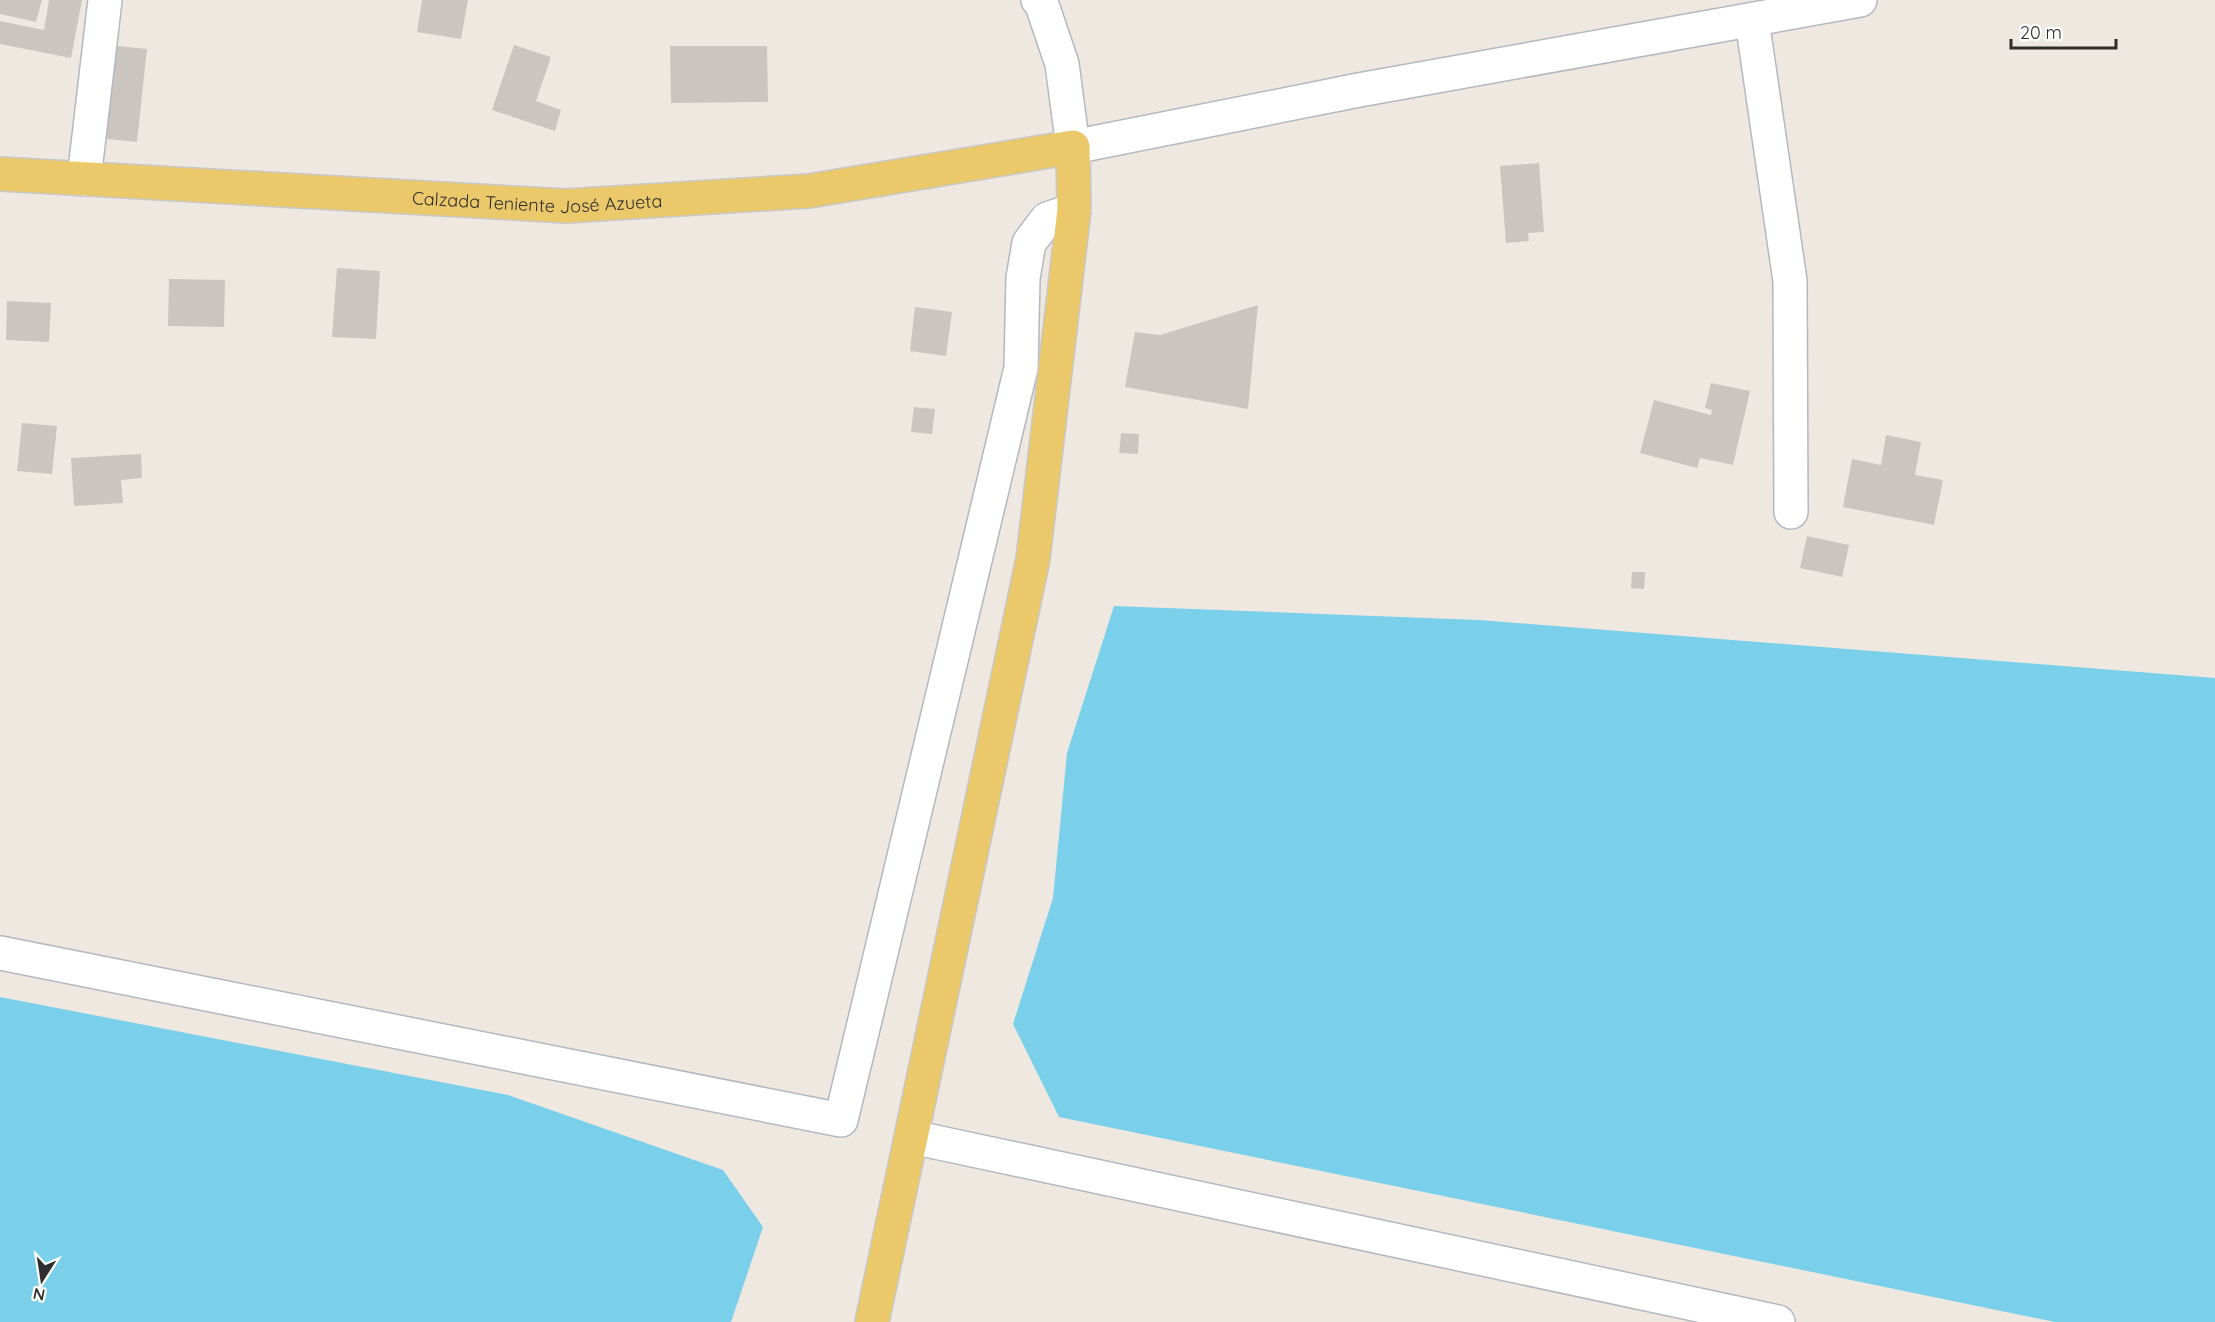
<svg xmlns="http://www.w3.org/2000/svg" width="2215" height="1322" font-family="Quicksand,sans-serif">
<style>
.water{fill:#7ad0ea}
.building{fill:#cac6bf}
.lines{fill:none;stroke-linecap:round;stroke-linejoin:round}
.minor-casing{stroke:#b4b7c0;stroke-width:36}
.major-casing{stroke:#c8c8c8;stroke-width:36}
.minor{stroke:#fff;stroke-width:33}
.major{stroke:#ebc869;stroke-width:33}
.labels{text-anchor:middle;dominant-baseline:central;stroke-width:4.5;stroke-linejoin:round;paint-order:stroke}
.street-label{font-size:18px;fill:#2d2d2d;stroke:#fff}
</style>
<rect width="100%" height="100%" fill="#eee8e1"/>
<g class="water">
<polygon points="1114,606 1479,620 2215,678 2215,1322 2055,1322 1059,1117 1013,1024 1053,898 1067,753"/>
<polygon points="0,997 508,1095 723,1170 763,1227 731,1322 0,1322"/>
</g>
<g class="building">
<polygon points="0,0 42,0 36,22 0,14"/>
<polygon points="49,0 82,0 71,58 0,44 0,21 44,30"/>
<polygon points="422,0 468,0 461,39 417,32"/>
<polygon points="99,44 147,49 137,142 89,137"/>
<polygon points="514,45 551,57 536,101 561,110 555,131 492,110"/>
<polygon points="670,46 767,46 768,102 671,103"/>
<polygon points="1539,163 1544,232 1528,233 1529,241 1506,243 1500,166"/>
<polygon points="337,268 380,271 376,339 332,337"/>
<polygon points="169,279 225,280 224,327 168,326"/>
<polygon points="7,301 51,303 49,342 6,340"/>
<polygon points="1258,305 1248,409 1125,387 1135,332 1160,335"/>
<polygon points="915,307 952,312 946,356 910,351"/>
<polygon points="1711,383 1750,391 1733,465 1700,458 1697,468 1640,453 1654,400 1711,415 1712,410 1705,408"/>
<polygon points="914,407 935,409 932,434 911,432"/>
<polygon points="22,423 57,426 52,474 17,471"/>
<polygon points="1121,433 1139,434 1138,454 1119,453"/>
<polygon points="1886,435 1921,442 1915,475 1943,480 1934,525 1843,507 1852,459 1881,465"/>
<polygon points="141,454 142,478 121,480 123,503 74,506 71,458"/>
<polygon points="1807,536 1849,545 1842,577 1800,568"/>
<polygon points="1632,572 1645,572 1644,589 1631,588"/>
</g>
<g class="lines">
<g class="minor-casing">
<g id="minor">
<polyline points="1038,0 1042,5 1062,64 1073,147 1359,90 1860,0"/>
<polyline points="1752,20 1790,281 1791,512"/>
<polyline points="84,179 105,0"/>
<polyline points="0,953 841,1120 1021,368 1023,278 1029,243 1047,219 1074,210"/>
<polyline points="912,1137 1778,1322"/>
</g>
</g>
<g class="major-casing">
<g id="major">
<path id="s1" d="M0,174l566,32 243,-15 264,-44 1,63 -41,349 -161,763"/>
</g>
</g>
<use href="#minor" class="minor"/>
<use href="#major" class="major"/>
</g>
<g class="labels">
<g class="street-label">
<text stroke="none"><textPath href="#s1" startOffset="538">Calzada Teniente José Azueta</textPath></text>
</g>
</g>
<g transform="translate(42 1280) rotate(192)" stroke="#ffffff" stroke-width="4.5" paint-order="stroke">
<path d="M0-4.5L10 22L0 15L-10 22Z" fill="#2d2d2d"/>
<text y="-9" font-size="16" font-weight="bold" text-anchor="middle" fill="#2d2d2d">N</text>
</g>
<path d="M2011 39v9h105v-9" fill="none" stroke="#2d2d2d" stroke-width="3"/>
<text x="2020" y="39" font-size="18" fill="#2d2d2d" stroke="#ffffff" stroke-width="4.5" paint-order="stroke">20 m</text>
</svg>
